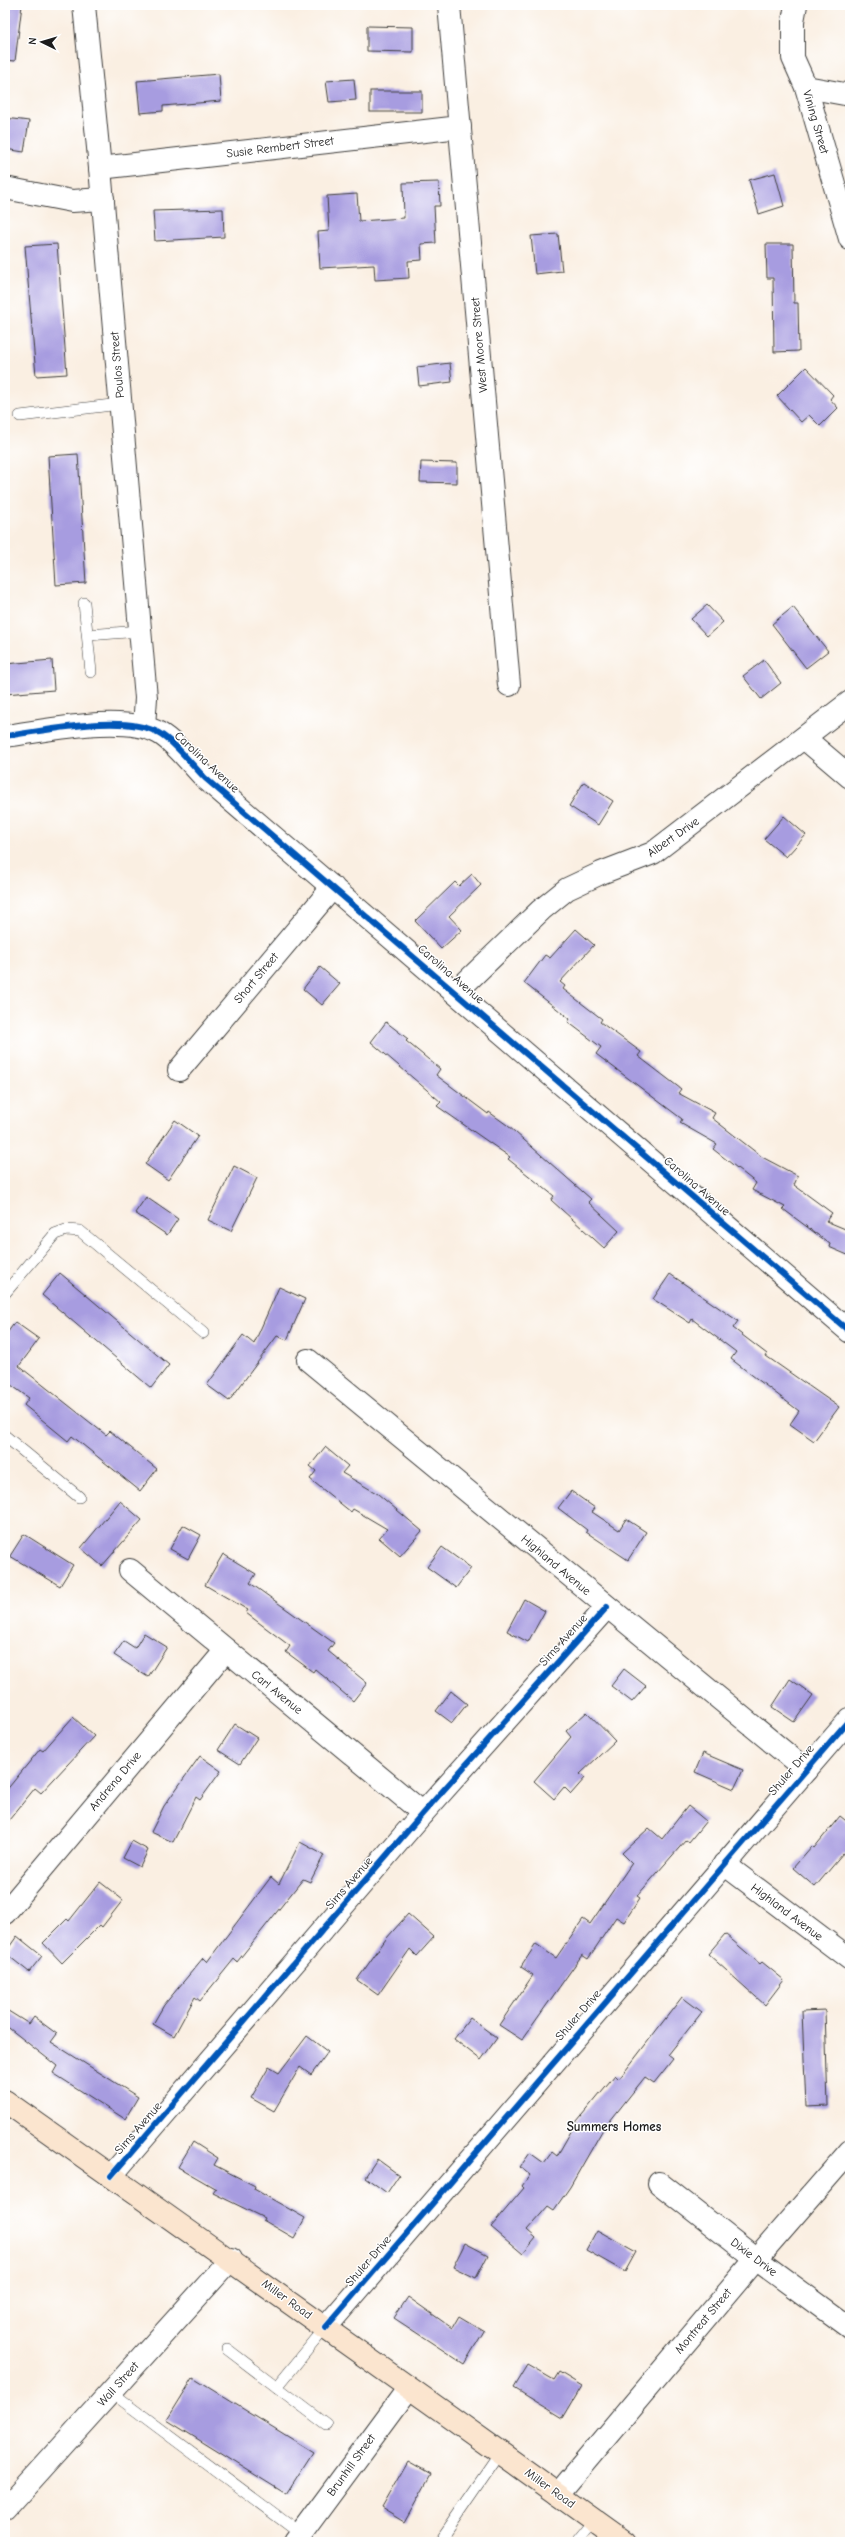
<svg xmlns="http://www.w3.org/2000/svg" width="855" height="2547" font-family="'Comic Neue',sans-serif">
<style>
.building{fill:#a79ce0}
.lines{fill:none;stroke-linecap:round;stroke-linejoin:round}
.service-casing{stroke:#3d3c3a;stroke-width:12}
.minor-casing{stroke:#3d3c3a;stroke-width:24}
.secondary-casing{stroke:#3d3c3a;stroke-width:24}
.service{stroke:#fff;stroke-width:11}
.minor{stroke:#fff;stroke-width:22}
.secondary{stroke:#fbe5cf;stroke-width:22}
.cycleway-casing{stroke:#fff;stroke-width:8}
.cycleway{stroke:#0057b8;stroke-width:6}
.labels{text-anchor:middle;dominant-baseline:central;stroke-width:3;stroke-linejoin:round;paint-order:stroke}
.street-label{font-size:12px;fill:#1c1c1c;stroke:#fff}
.neighbourhood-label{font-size:13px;font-weight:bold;fill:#1c1c1c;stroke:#fff}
</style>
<rect width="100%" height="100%" fill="#fff"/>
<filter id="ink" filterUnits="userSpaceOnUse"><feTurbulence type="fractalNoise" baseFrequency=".025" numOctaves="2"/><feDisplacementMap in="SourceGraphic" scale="8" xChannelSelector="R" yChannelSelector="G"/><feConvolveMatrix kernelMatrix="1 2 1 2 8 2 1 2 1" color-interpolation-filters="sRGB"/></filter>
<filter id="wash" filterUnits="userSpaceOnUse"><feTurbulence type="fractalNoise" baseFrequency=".012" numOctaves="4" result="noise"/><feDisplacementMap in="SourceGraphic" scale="16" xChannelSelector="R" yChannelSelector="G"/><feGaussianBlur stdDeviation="0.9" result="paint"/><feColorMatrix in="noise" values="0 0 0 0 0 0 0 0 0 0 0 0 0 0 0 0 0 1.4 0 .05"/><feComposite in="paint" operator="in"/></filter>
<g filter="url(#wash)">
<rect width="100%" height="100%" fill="#faefe2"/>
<g id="blocks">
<g class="building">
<polygon points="5,5 22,5 15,61 5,60"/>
<polygon points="367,26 413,27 413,52 367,51"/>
<polygon points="219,74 221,101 163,106 163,111 140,113 137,81"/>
<polygon points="354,79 356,100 329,102 326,81"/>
<rect x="370" y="91" width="52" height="21"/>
<polygon points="5,118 29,121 24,152 5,149"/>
<polygon points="775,173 784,206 759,214 749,180"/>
<polygon points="439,182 440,206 434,206 436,243 421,244 422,260 408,261 409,278 375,280 374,265 320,268 318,232 329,231 327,196 357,194 359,221 404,218 403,183"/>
<polygon points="223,209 224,237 155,241 153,211"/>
<polygon points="558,234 562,271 535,274 531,236"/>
<polygon points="57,244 67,374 36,376 25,246"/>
<polygon points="766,244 793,244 794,303 798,303 799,351 774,352 773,278 767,278"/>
<polygon points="450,363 452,382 419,386 417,367"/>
<polygon points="806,367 833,395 830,399 838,408 820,426 809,415 801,422 777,396"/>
<polygon points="78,454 86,583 56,585 48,456"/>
<polygon points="421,462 457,463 457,483 420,482"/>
<polygon points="707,605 723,622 707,636 691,619"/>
<polygon points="793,607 828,651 806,668 772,624"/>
<polygon points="52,660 54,690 5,694 5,664"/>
<polygon points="764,660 781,683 761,699 743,676"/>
<polygon points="584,782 613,801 598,825 569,806"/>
<polygon points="784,816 806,835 786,857 764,839"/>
<polygon points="472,874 481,885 449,916 462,930 441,949 415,921 455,882 459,886"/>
<polygon points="576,929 594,945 560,982 565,986 563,989 602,1019 600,1022 641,1052 638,1056 681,1089 678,1093 715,1113 712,1118 762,1157 798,1176 794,1185 832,1213 826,1221 850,1231 850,1256 829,1247 830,1244 783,1209 785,1207 752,1190 756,1183 713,1149 717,1144 680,1123 682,1119 596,1054 601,1047 568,1022 570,1019 524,983 545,955 550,958"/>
<polygon points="320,967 340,984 322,1005 303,989"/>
<polygon points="386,1022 408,1039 406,1041 440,1069 436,1075 488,1114 489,1112 507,1125 591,1199 588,1202 619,1231 604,1248 551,1200 554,1196 508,1159 510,1157 437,1106 441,1102 371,1042"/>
<polygon points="175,1120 198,1136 168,1180 145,1164"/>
<polygon points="234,1166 257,1178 231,1231 208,1220"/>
<polygon points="146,1197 178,1219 167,1235 135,1213"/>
<polygon points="60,1273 169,1365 151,1388 42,1295"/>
<polygon points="670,1274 738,1321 733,1328 767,1354 766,1356 839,1407 814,1441 790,1424 799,1411 731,1359 736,1352 692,1319 690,1323 653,1299"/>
<polygon points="279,1287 305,1299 287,1340 277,1336 229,1401 207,1385 243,1335 254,1344"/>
<polygon points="15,1322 39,1339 19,1366 106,1435 110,1431 157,1469 140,1491 72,1436 68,1441 24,1405 29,1398 7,1382 5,1384 5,1336"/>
<polygon points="325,1447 348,1466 342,1473 378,1494 422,1531 400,1556 379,1538 387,1529 353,1509 351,1512 310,1479 316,1471 310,1466"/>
<polygon points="571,1491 595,1508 592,1512 619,1530 626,1519 646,1532 628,1560 586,1532 587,1530 558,1508"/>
<polygon points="120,1501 142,1520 102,1566 81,1548"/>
<polygon points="183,1525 201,1535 188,1559 170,1549"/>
<polygon points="24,1534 73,1565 60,1586 10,1556"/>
<polygon points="442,1547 471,1568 456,1588 427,1567"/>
<polygon points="223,1554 256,1574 250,1583 334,1643 328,1651 367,1683 353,1701 315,1669 313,1672 286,1652 290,1646 246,1613 248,1610 205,1585"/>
<polygon points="524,1599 545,1611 528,1642 507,1631"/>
<polygon points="144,1633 167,1647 148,1677 114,1655 124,1641 135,1648"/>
<polygon points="624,1669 646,1686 632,1702 611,1686"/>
<polygon points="790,1679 813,1695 794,1722 772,1707"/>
<polygon points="451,1691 467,1704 452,1723 436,1711"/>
<polygon points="587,1712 615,1741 580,1774 585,1778 571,1794 564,1787 554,1799 534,1781 571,1737 566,1731"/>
<polygon points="73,1717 94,1736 41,1793 35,1788 5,1825 5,1792 40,1749 43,1751"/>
<polygon points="235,1724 257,1738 240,1764 218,1750"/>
<polygon points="703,1753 743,1770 734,1789 695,1772"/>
<polygon points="200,1756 221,1771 200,1800 196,1797 173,1842 151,1832 164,1806"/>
<polygon points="688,1806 706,1821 689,1842 686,1840 637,1896 640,1898 624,1922 616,1917 588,1959 582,1955 522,2040 499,2025 533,1975 521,1967 536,1944 556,1958 583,1919 590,1924 632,1863 622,1853 649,1828 662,1839"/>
<polygon points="840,1816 850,1824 850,1859 843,1854 815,1887 793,1868 812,1846 814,1848"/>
<polygon points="132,1841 148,1850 140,1867 123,1858"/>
<polygon points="300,1842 324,1855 310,1882 303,1879 237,1962 234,1959 200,2001 195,1997 174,2036 153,2024 164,2005 203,1958 207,1962 271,1877 279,1884"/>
<polygon points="100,1882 123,1900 102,1927 100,1925 62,1963 43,1943 67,1919 69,1921"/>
<polygon points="408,1914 434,1937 417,1956 410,1949 378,1995 357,1980 386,1939"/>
<polygon points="725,1934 760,1964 762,1962 784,1980 765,2005 708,1954"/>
<polygon points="17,1936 42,1956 29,1972 5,1953"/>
<polygon points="682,1997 702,2012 668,2055 673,2059 654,2083 645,2077 602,2131 570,2187 554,2210 548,2206 527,2230 536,2238 523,2254 491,2227 524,2188 522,2186 530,2175 520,2167 530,2153 544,2163 552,2152 557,2156 577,2121 615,2075 619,2079"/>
<polygon points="5,2009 29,2024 34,2017 57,2034 51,2042 138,2097 125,2119 53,2073 57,2066 5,2025"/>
<polygon points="825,2010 828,2106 806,2107 802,2011"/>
<polygon points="470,2018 497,2038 481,2060 454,2039"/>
<polygon points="307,2036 328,2052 311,2075 300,2067 274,2111 251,2098 269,2067 279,2073"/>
<polygon points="193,2142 218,2158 214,2165 255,2186 254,2189 305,2218 294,2238 263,2220 264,2218 213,2193 216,2189 178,2167"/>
<polygon points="377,2159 399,2175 387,2193 365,2177"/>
<polygon points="597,2230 636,2252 625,2272 586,2250"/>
<polygon points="465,2243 488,2255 476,2278 453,2267"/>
<polygon points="408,2297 452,2328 459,2316 484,2331 464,2364 394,2318"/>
<polygon points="528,2365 554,2380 559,2372 582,2386 563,2418 514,2388"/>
<polygon points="193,2378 313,2452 286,2494 167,2420"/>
<polygon points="408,2461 431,2474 404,2522 381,2508"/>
</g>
</g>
</g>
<g filter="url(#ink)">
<use href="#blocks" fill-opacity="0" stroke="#3d3c3a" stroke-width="1"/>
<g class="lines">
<g class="service-casing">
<g id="service">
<polyline points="20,416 120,404"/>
<polyline points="84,603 91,672"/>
<polyline points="88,635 140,631"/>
<polyline points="5,1293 55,1234 66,1230 80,1231 203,1333"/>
<polyline points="5,1436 79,1497"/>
<polyline points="227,2349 327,2425"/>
<polyline points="277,2387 326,2327"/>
<polyline points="111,2392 301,2534"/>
<polyline points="439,2542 501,2452"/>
<polyline points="577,2542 595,2520"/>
</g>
</g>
<g class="minor-casing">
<g id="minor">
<polyline points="84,5 100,168 146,698 144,726"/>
<polyline points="449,5 509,685"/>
<polyline points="796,5 793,21 793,58 806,87 850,239"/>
<polyline points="806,87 850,95"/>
<polyline points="100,168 460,127"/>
<polyline points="5,188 72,201 103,199"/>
<path d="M5,736c41,-5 118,-23 154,-3 16,9 33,32 46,45l645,554"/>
<polyline points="804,738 850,777"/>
<polyline points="456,992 541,910 567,889 601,873 653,853 850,702"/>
<polyline points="179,1070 333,887"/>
<polyline points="308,1360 806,1770"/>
<polyline points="130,1570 423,1813"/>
<polyline points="724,1864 850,1959"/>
<polyline points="5,1913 226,1650"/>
<polyline points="111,2176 423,1813 607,1607"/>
<polyline points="659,2183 756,2259 850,2328"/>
<polyline points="326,2327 850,1719"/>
<polyline points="558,2494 756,2259 850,2151"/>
<polyline points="5,2509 231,2259"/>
<polyline points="295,2542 408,2389"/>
</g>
</g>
<g class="secondary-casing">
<path id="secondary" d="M5,2101c207,146 414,293 620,441"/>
</g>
<use href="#service" class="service"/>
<use href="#minor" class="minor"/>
<use href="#secondary" class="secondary"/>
<g class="cycleway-casing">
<g id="cycleway">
<path d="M5,736c41,-5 118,-23 154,-3 16,9 33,32 46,45l645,554"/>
<polyline points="111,2176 423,1813 607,1607"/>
<polyline points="326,2327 850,1719"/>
</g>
</g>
<use href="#cycleway" class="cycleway"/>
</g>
</g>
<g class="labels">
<g class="street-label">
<text transform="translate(816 122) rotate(74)">Vining Street</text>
<text transform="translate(280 147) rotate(-7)">Susie Rembert Street</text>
<text transform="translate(479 345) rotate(-95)">West Moore Street</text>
<text transform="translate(117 365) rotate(-95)">Poulos Street</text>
<text transform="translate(207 762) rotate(43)">Carolina Avenue</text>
<text transform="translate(673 837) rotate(-35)">Albert Drive</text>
<text transform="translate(451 974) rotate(41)">Carolina Avenue</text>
<text transform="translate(256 978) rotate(-50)">Short Street</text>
<text transform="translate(697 1186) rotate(41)">Carolina Avenue</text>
<text transform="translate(556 1565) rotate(40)">Highland Avenue</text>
<text transform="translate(563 1640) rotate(-48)">Sims Avenue</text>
<text transform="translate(277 1692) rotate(39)">Carl Avenue</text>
<text transform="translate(791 1770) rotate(-49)">Shuler Drive</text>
<text transform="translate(115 1781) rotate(-50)">Andrena Drive</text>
<text transform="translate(349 1883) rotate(-49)">Sims Avenue</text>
<text transform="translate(787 1912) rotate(37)">Highland Avenue</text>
<text transform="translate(578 2015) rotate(-49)">Shuler Drive</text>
<text transform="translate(138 2128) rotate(-49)">Sims Avenue</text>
<text transform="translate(754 2257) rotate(37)">Dixie Drive</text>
<text transform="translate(368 2261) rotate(-49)">Shuler Drive</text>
<text transform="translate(287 2299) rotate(36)">Miller Road</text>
<text transform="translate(703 2321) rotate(-50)">Montreat Street</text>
<text transform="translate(118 2384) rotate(-48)">Wall Street</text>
<text transform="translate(351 2465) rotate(-54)">Brunhill Street</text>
<text transform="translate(550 2488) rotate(36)">Miller Road</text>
</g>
<g class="neighbourhood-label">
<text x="614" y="2126">Summers Homes</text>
</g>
</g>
<rect width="855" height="2547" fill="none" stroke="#fff" stroke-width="20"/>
<g transform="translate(42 42) rotate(275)" stroke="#ffffff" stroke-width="3" paint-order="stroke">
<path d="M0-3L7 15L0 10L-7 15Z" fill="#1c1c1c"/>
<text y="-6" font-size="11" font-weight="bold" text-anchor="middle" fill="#1c1c1c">N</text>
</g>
</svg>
